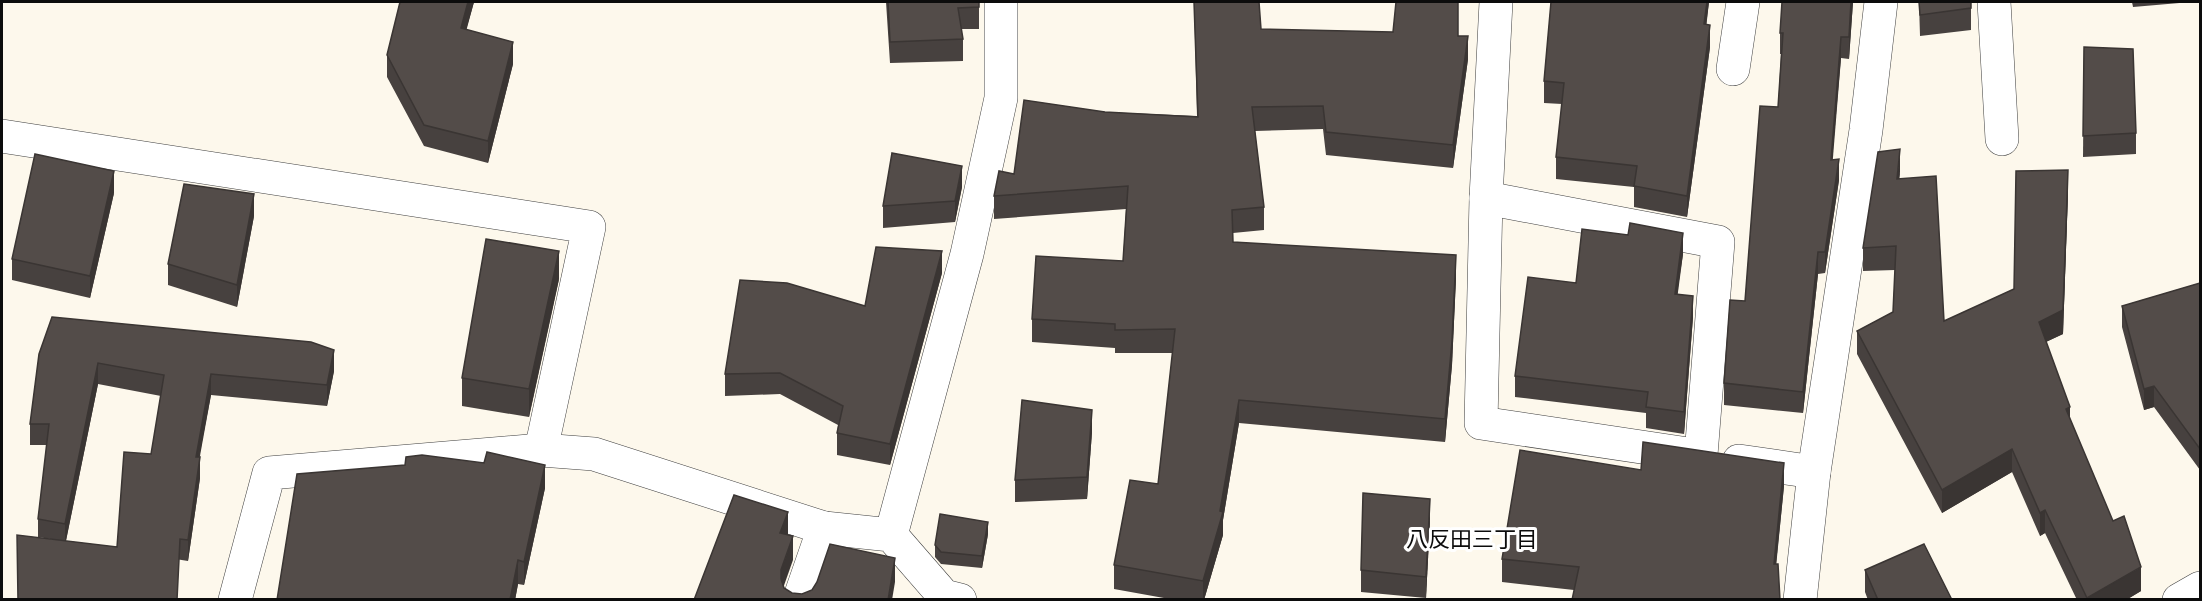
<svg xmlns="http://www.w3.org/2000/svg" width="2202" height="601" font-family="'IBM Plex Serif','Noto Sans JP',serif">
<style>
.lines{fill:none;stroke-linecap:round;stroke-linejoin:round}
.street-casing{stroke:#3f3f3f;stroke-width:34}
.street{stroke:#fff;stroke-width:33}
.wall{fill:#47413f;fill-rule:evenodd}
.shaded-wall{fill:#3a3533}
.building{fill:#534c49;stroke:#3a3533;stroke-width:1.5}
.labels{text-anchor:middle;dominant-baseline:central;stroke-width:6;stroke-linejoin:round;paint-order:stroke}
.neighbourhood-label{font-size:22px;fill:#0c0c0c;stroke:#fff}
</style>
<rect width="100%" height="100%" fill="#fdf8ec"/>
<g class="lines">
<g class="street-casing">
<g id="street">
<polyline points="1496,2 1486,198 1481,423 1688,454"/>
<polyline points="1994,2 2002,139"/>
<polyline points="1733,69 1743,2"/>
<polyline points="2,136 589,227 541,450"/>
<polyline points="1486,198 1718,242 1701,455"/>
<polyline points="1739,461 1814,472"/>
<polyline points="891,535 967,254 1001,98 1001,2"/>
<polyline points="235,600 269,473 541,450 594,454 824,528"/>
<polyline points="799,600 824,528 891,535 944,596 960,600"/>
<polyline points="1800,600 1814,472 1866,130 1881,2"/>
<polyline points="2179,600 2200,588"/>
</g>
</g>
<use href="#street" class="street"/>
</g>
<g class="wall">
<polygon points="400,2 474,2 466,30 513,64 488,163 424,146 387,77 387,55"/>
<polygon points="886,2 979,2 979,29 961,29 963,39 963,61 890,63"/>
<polygon points="1194,2 1261,29 1458,36 1468,59 1453,168 1326,155 1323,129 1255,131 1264,207 1264,230 1233,233 1233,242 1456,278 1452,365 1445,442 1239,423 1223,520 1223,535 1204,600 1175,600 1114,589 1114,565 1158,484 1173,353 1115,353 1115,348 1032,342 1032,319 1123,261 1126,209 994,219 994,196 1014,174 1105,112 1197,116"/>
<polygon points="1551,2 1709,2 1706,25 1710,47 1687,217 1634,207 1634,187 1556,179 1556,157 1562,104 1544,103 1544,81"/>
<polygon points="1853,2 1849,59 1841,58 1832,160 1839,180 1825,273 1818,274 1803,413 1724,405 1724,383 1745,301 1778,107 1781,54 1780,54 1780,33"/>
<polygon points="1919,2 1971,2 1971,30 1920,36"/>
<polygon points="2132,2 2191,2 2133,7"/>
<polygon points="2084,47 2136,133 2136,154 2083,157"/>
<polygon points="1900,172 1899,179 1944,321 2014,289 2068,193 2063,334 2046,342 2070,420 2141,591 2126,600 2077,600 2045,533 2040,536 2012,472 1942,513 1857,354 1857,331 1893,312 1895,270 1863,271 1863,248"/>
<polygon points="962,187 955,222 883,228 883,206"/>
<polygon points="114,193 90,298 12,280 12,259"/>
<polygon points="254,216 237,307 168,285 168,264"/>
<polygon points="1683,254 1677,294 1693,317 1684,434 1646,428 1646,413 1515,397 1515,376 1576,283"/>
<polygon points="942,273 890,465 837,455 837,433 838,425 780,394 725,396 725,374 865,306"/>
<polygon points="559,279 529,417 462,406 462,378"/>
<polygon points="2200,283 2200,470 2154,407 2144,410 2122,327 2122,306"/>
<path d="M39,354l295,17 -7,35 -116,-11 -12,62 1,21 -12,83 -150,-24v-18l9,-74h-17v-21zM98,384l63,12 -10,58 -34,93 -51,-6z"/>
<polygon points="1092,432 1087,499 1015,502 1015,480"/>
<polygon points="405,465 545,488 524,585 518,584 515,600 277,600"/>
<polygon points="1641,470 1784,486 1776,564 1574,590 1502,582 1502,559"/>
<polygon points="1430,520 1426,598 1361,592 1361,570"/>
<polygon points="988,534 982,568 941,564 935,557 935,545"/>
<polygon points="1865,570 1952,600 1868,600 1865,592"/>
</g>
<g class="shaded-wall">
<polygon points="468,2 474,2 461,50 461,28"/>
<polygon points="1707,2 1709,2 1704,46 1704,24"/>
<polygon points="1851,2 1853,2 1849,59 1849,37"/>
<polygon points="1710,25 1710,47 1687,217 1687,196"/>
<polygon points="1468,36 1468,59 1453,168 1453,145"/>
<polygon points="1841,37 1841,58 1831,182 1831,160"/>
<polygon points="513,42 513,64 488,163 488,141"/>
<polygon points="1900,149 1900,172 1897,202 1897,179"/>
<polygon points="1839,159 1839,180 1825,273 1825,252"/>
<polygon points="962,166 962,187 955,222 955,201"/>
<polygon points="2068,170 2068,193 2063,334 2039,345 2039,322"/>
<polygon points="114,171 114,193 90,298 90,276"/>
<polygon points="254,194 254,216 237,307 237,285"/>
<polygon points="1683,233 1683,254 1675,315 1675,294"/>
<polygon points="559,251 559,279 529,417 529,389"/>
<polygon points="942,251 942,273 890,465 890,444"/>
<polygon points="1818,252 1818,274 1803,413 1803,392"/>
<polygon points="1456,255 1456,278 1452,365 1445,442 1445,419"/>
<polygon points="1693,296 1693,317 1684,434 1684,412"/>
<polygon points="334,350 334,371 327,406 327,385"/>
<polygon points="98,363 98,384 65,545 65,524"/>
<polygon points="211,374 211,395 196,478 196,457"/>
<polygon points="2154,386 2154,407 2144,410 2144,389"/>
<polygon points="1239,400 1239,423 1223,520 1223,535 1204,600 1203,600 1203,581 1220,511"/>
<polygon points="2070,407 2070,430 2066,409"/>
<polygon points="1092,410 1092,432 1087,499 1087,477"/>
<polygon points="2012,449 2012,472 1942,513 1942,490"/>
<polygon points="200,457 200,478 188,561 188,540"/>
<polygon points="1784,463 1784,486 1774,587 1774,564"/>
<polygon points="545,465 545,488 524,585 524,562"/>
<polygon points="1430,499 1430,520 1426,598 1426,577"/>
<polygon points="2045,510 2045,533 2040,536 2040,513"/>
<polygon points="788,512 788,536 780,533"/>
<polygon points="988,522 988,534 982,568 982,556"/>
<polygon points="793,536 793,560 781,594 781,570"/>
<polygon points="895,558 895,582 892,600 888,600"/>
<polygon points="518,560 518,584 515,600 510,600"/>
<polygon points="2141,567 2141,591 2126,600 2087,600 2087,598"/>
</g>
<g class="building">
<polygon points="400,2 468,2 461,28 513,42 488,141 424,125 387,55"/>
<polygon points="888,2 979,2 979,7 958,8 963,39 890,42"/>
<polygon points="1194,2 1259,2 1261,29 1393,32 1396,2 1458,2 1458,36 1468,36 1453,145 1326,132 1323,106 1252,107 1264,207 1232,210 1233,242 1456,255 1452,341 1445,419 1239,400 1220,511 1223,512 1203,581 1114,565 1130,480 1158,484 1175,329 1115,330 1115,324 1032,319 1036,256 1123,261 1128,186 994,196 999,171 1014,174 1024,100 1105,112 1198,117"/>
<polygon points="1551,2 1707,2 1704,24 1710,25 1687,196 1634,186 1637,166 1556,157 1564,83 1544,81"/>
<polygon points="1782,2 1851,2 1849,37 1841,37 1831,160 1839,159 1825,252 1818,252 1803,392 1724,383 1730,300 1745,301 1760,106 1778,107 1783,33 1780,33"/>
<polygon points="1919,2 1971,2 1971,8 1920,15"/>
<polygon points="2084,47 2133,49 2136,133 2083,136"/>
<polygon points="1900,149 1897,179 1936,176 1944,321 2014,289 2016,171 2068,170 2063,310 2039,322 2070,407 2066,409 2113,521 2124,516 2141,567 2087,598 2045,510 2040,513 2012,449 1942,490 1857,331 1893,312 1896,246 1863,248 1878,152"/>
<polygon points="892,153 962,166 955,201 883,206"/>
<polygon points="35,154 114,171 90,276 12,259"/>
<polygon points="184,184 254,194 237,285 168,264"/>
<polygon points="1630,223 1683,233 1675,294 1693,296 1684,412 1646,407 1648,392 1515,376 1528,277 1576,283 1582,229 1628,235"/>
<polygon points="486,239 559,251 529,389 462,378"/>
<polygon points="876,247 942,251 890,444 837,433 843,406 780,373 725,374 740,280 787,283 865,306"/>
<polygon points="2200,283 2200,449 2154,386 2144,389 2122,306"/>
<polygon points="52,317 311,342 334,350 327,385 211,374 196,457 200,457 188,540 180,539 177,600 18,600 17,535 117,547 124,452 151,454 164,375 98,363 65,524 38,519 49,424 30,424 39,354"/>
<polygon points="1022,400 1092,410 1087,477 1015,480"/>
<polygon points="1643,442 1784,463 1774,564 1778,564 1780,600 1572,600 1579,567 1502,559 1520,450 1641,470"/>
<polygon points="487,452 545,465 524,562 518,560 510,600 277,600 297,474 405,465 406,457 422,455 484,463"/>
<polygon points="1363,493 1430,499 1426,577 1361,570"/>
<polygon points="734,495 788,512 780,533 793,536 781,570 781,579 784,588 792,593 802,594 812,590 817,582 830,544 895,558 888,600 694,600"/>
<polygon points="940,514 988,522 982,556 941,552 935,545"/>
<polygon points="1924,544 1952,600 1878,600 1865,570"/>
</g>
<g class="labels">
<g class="neighbourhood-label">
<text x="1472" y="538">八反田三丁目</text>
</g>
</g>
<rect width="2202" height="601" fill="none" stroke="#0c0c0c" stroke-width="6"/>
</svg>
